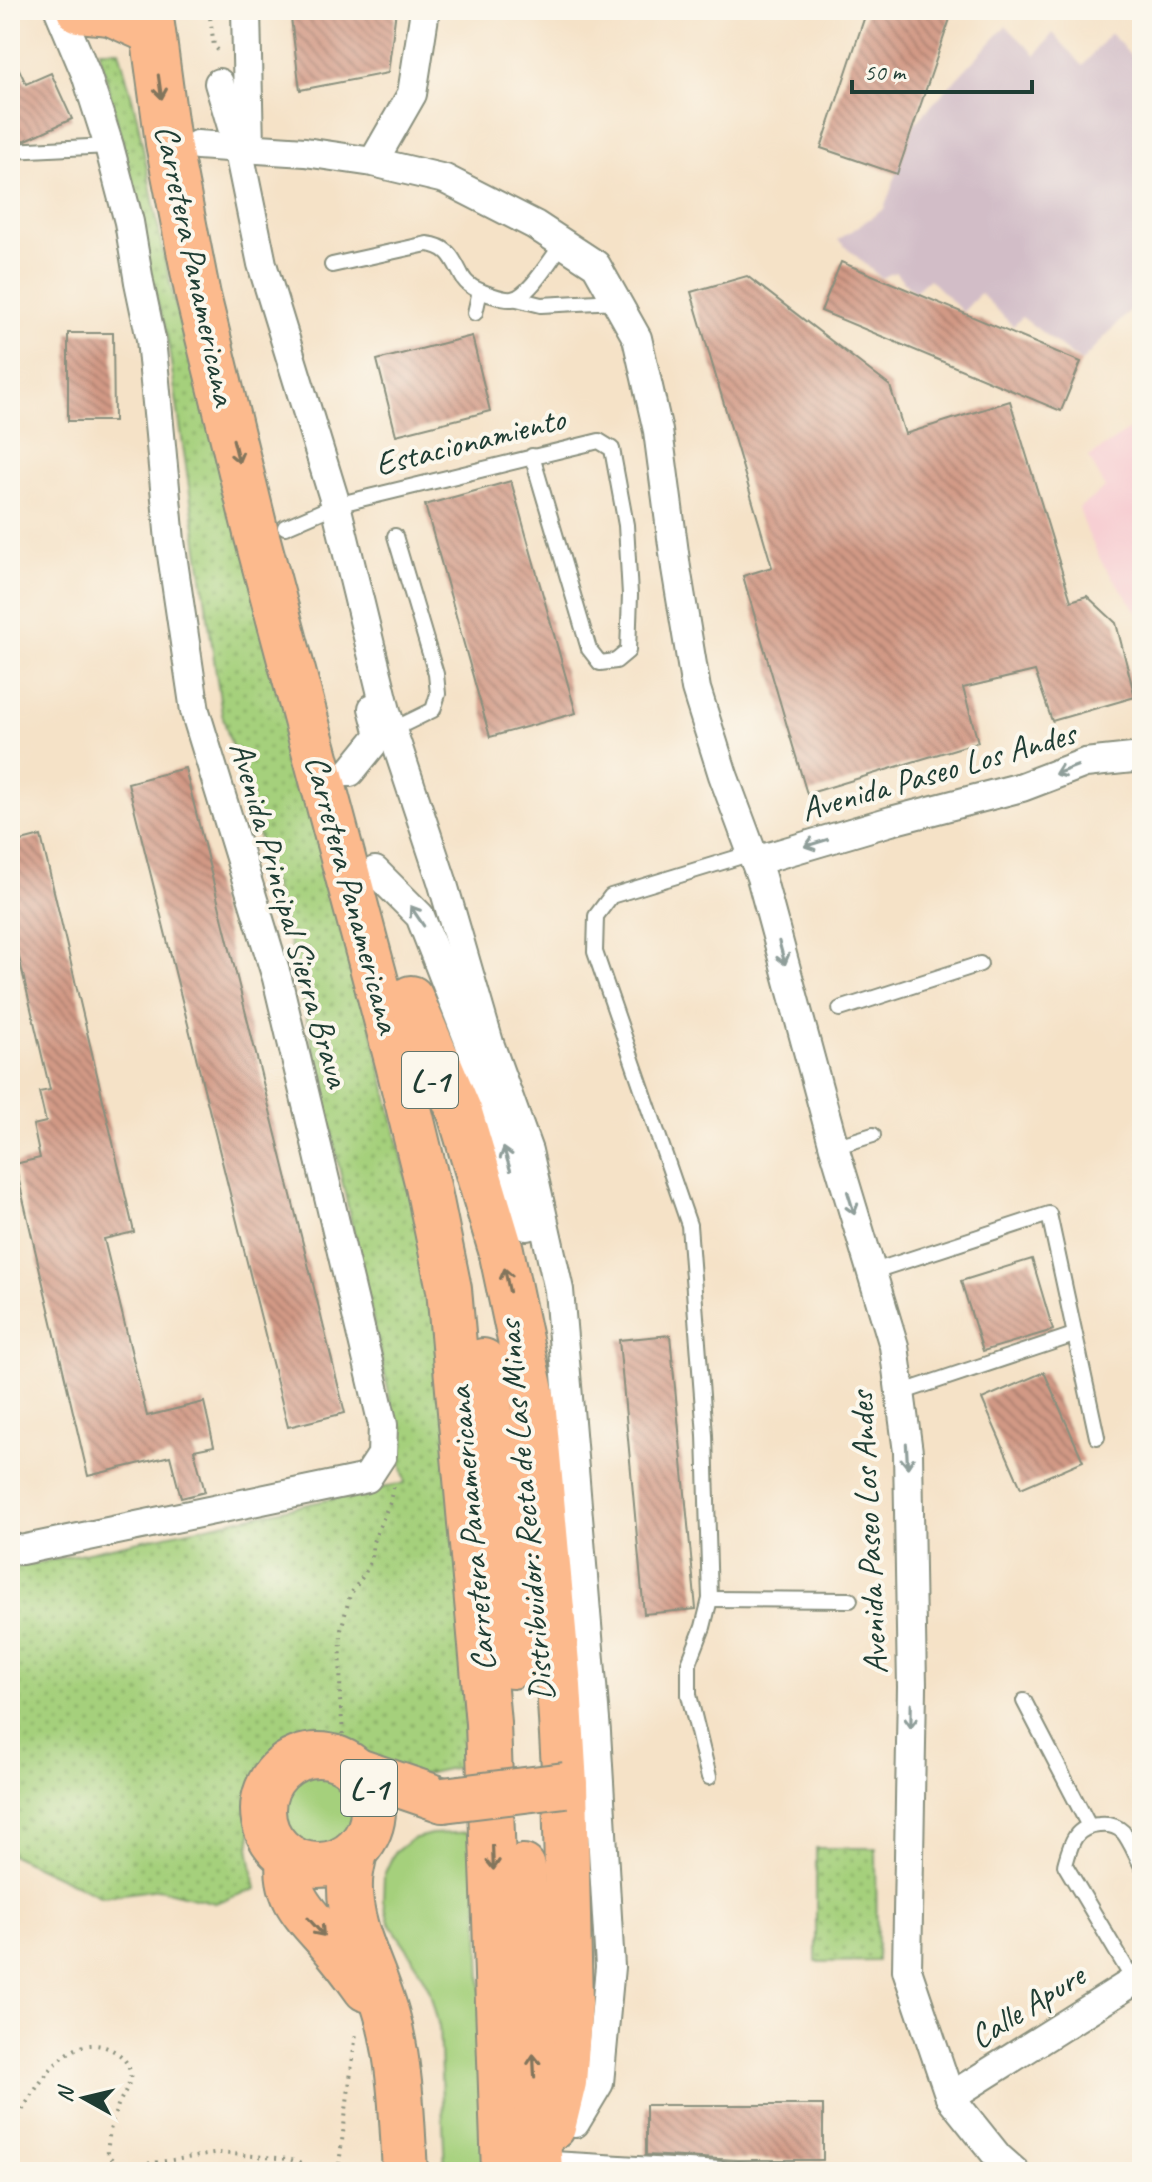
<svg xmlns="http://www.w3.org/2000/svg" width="1152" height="2182" font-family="Caveat,sans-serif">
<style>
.built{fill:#f7cfd3}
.industrial{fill:#d2bdc7}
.green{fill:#a5d07c;stroke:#628658;stroke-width:2}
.park{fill:url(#park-dots);stroke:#628658;stroke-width:2}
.building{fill:url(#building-back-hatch)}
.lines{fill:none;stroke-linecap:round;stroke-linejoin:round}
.lane-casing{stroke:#8a907e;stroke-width:18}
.street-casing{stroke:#8a907e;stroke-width:32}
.primary-casing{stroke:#8a907e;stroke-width:48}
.path{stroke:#8a907e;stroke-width:4;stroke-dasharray:2 6;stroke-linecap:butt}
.lane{stroke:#fff;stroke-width:14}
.street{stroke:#fff;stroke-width:28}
.primary{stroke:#fcba8d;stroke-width:44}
.primary-bridge-casing{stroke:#8a907e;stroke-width:48;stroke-linecap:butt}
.primary-bridge{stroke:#fcba8d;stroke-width:44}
.oneway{stroke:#82755c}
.oneway2{stroke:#8f9e9a}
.labels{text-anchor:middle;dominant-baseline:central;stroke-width:8;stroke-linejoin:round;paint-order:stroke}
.shield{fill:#fbf7ec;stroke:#61756b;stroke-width:2}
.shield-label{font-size:32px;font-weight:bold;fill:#1f3d34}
.street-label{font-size:34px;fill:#1f3d34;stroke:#fbf7ec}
</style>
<defs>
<pattern id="park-dots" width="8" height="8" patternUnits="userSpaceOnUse" patternTransform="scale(2)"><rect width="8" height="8" fill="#a5d07c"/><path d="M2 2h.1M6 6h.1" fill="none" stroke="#86aa66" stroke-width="1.8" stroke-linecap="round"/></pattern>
<pattern id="building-back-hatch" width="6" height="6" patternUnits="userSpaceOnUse" patternTransform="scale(2)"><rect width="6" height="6" fill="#d29985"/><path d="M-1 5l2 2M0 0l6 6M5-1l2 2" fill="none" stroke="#aa7e6e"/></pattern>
</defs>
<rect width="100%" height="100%" fill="#fbf7ec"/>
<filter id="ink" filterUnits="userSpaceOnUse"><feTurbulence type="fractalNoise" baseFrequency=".0125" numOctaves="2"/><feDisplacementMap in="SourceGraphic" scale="16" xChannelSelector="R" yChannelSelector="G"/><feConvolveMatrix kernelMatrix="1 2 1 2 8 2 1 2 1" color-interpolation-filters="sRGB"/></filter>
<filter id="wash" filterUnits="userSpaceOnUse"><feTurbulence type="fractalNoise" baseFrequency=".006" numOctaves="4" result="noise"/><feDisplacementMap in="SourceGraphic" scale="32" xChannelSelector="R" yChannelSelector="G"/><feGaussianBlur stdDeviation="1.8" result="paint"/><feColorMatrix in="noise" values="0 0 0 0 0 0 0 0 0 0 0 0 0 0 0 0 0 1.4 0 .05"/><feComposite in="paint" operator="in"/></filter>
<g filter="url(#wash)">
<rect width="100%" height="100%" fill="#f5e2c7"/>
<polygon class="built" points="1132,428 1140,443 1142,442 1142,618 1102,563 1085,527 1079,508 1105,488 1089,457"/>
<polygon class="industrial" points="1006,26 1036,55 1053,33 1083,66 1110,33 1142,67 1142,298 1081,362 1022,317 1013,326 980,293 963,312 929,279 914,292 895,272 881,278 838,240 884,209 915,123"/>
<g class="green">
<circle cx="323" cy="1810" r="39"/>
<polygon points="476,1832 487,2172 445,2172 439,2027 429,1989 410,1953 389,1922 383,1900 384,1875 394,1853 412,1839 431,1834"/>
</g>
<g class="park">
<polygon points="99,50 119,50 137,117 163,252 179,320 314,787 443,1330 465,1637 466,1765 411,1777 349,1746 305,1733 260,1778 249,1847 256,1889 215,1903 159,1889 102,1897 10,1854 10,1569 405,1483 388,1389 288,935 222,714 167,335 151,281 123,146"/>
<polygon points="816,1848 876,1848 877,1961 816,1962"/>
</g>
<g id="blocks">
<g class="building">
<polygon points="290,10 396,10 388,73 300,90"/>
<polygon points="867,10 953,10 897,174 821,148"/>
<polygon points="10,50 26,84 51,73 72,119 26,140 10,141"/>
<polygon points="841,262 1081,362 1061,411 821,311"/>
<polygon points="747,276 890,386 905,434 1010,401 1071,601 1087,596 1116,623 1135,697 1052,721 1035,671 963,688 978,742 807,794 743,576 772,567 691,292"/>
<polygon points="68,333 113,333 114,421 68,421"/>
<polygon points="472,336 490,411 396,435 377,360"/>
<polygon points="511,481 576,713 490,737 425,505"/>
<polygon points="185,768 345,1413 288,1427 128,783"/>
<polygon points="41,836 134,1232 104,1239 147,1416 204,1402 214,1446 194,1450 205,1492 181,1498 170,1456 88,1476 15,1164 40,1158 33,1125 46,1122 39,1092 50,1090 10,919 10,844"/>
<polygon points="1032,1259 1053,1330 983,1351 961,1281"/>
<polygon points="670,1335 696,1609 644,1614 619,1340"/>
<polygon points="1044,1372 1083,1461 1021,1488 982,1399"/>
<polygon points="646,2105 823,2105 823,2160 737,2160 646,2155"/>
</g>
</g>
</g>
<g filter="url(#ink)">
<use href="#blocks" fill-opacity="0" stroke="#8a907e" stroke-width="2"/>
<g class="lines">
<g class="lane-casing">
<g id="lane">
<polyline points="10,151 109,146"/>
<path d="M332,265l95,-21c22,2 26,15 35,32 5,10 15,14 26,18 7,2 16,6 24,5 17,-2 40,-42 51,-56"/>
<polyline points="517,299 541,305 616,301"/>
<polyline points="475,313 480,291"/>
<polyline points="285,527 336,505 599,441 612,449 626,525 630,595 628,651 616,661 600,663 589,649 532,456"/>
<polyline points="388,732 433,710 438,694 436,674 395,536"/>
<polyline points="840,1009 980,964"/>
<polyline points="834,1147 873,1135"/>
<polyline points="871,1272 1049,1214 1097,1437"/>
<polyline points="900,1393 1074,1335"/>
<polyline points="710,1599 850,1600"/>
<polyline points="1024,1701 1089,1826"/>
<polyline points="709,1777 689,1695 689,1663 703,1627 710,1599 705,1435 689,1225 595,952 596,916 611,896 752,853"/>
<path d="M1134,1981l-69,-116c6,-22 9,-38 34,-40 9,-1 18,1 24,7 8,10 13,24 19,34"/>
<polyline points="553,2159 772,2172"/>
</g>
</g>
<g class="street-casing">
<g id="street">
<polyline points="246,10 249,148"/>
<polyline points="219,83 238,147 262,264 336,505 387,715 442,881 489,1043 528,1151 559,1290 596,1732 610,1967 599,2083 575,2123"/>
<polyline points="197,145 305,152 373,162 412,94 425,10"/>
<polyline points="373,162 445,179 535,225 596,265 637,338 658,431 676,568 696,689 723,775 761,877 834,1147 894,1346 908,1452 912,1687 907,1970 950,2097 998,2157 1015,2172"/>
<polyline points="350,772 380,735 373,708"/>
<polyline points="755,861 891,821 1022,787 1085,763 1142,757"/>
<polyline points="375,871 420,916 469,1041 527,1226"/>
<polyline points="10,1547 21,1550 367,1478 382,1455 383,1425 277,978 195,711 170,541 151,339 139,282 129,222 109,146 86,74 59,10"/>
<polyline points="950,2097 1142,1976"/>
</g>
</g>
<g class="primary-casing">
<g id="primary">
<polyline points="79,10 110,13 152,32"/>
<polyline points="150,10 168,143 198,296 257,537 397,1060 428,1186 449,1289 488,1723 504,2172"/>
<polyline points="411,998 460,1113 501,1250 533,1401 559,1686 565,1785 570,2003 564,2082 553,2127"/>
<path d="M483,1361c15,101 23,203 29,305"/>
<circle cx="318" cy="1810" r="55"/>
<polyline points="358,1771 443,1800"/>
<path d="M355,1852c-2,10 -5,21 -5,31 -2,47 27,91 38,136 13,50 14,102 17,153"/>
<path d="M289,1858c-5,37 15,55 38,81 14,16 27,33 39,50"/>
<polyline points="523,1867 540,2172"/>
</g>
</g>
<g class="path">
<polyline points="209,10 214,46 221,53"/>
<polyline points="344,1742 340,1700 341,1630 350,1595 365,1573 371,1560 373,1542 390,1502 393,1487"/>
<path d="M10,2130c22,-33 57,-110 107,-77 8,5 15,16 13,26 -2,10 -10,20 -13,29 -6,15 -10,32 -9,48l10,8 14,2 88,-13 68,6c8,2 16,5 19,13"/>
<polyline points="338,2172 356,2033"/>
</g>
<use href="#lane" class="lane"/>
<use href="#street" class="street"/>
<use href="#primary" class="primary"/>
<g class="primary-bridge-casing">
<polyline id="primary-bridge" points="443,1800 565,1785"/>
</g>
<use href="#primary-bridge" class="primary-bridge"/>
</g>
<defs><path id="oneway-shaft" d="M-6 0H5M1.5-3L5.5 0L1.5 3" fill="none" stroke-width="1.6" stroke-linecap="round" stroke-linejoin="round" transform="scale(2)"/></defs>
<g class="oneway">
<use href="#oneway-shaft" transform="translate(160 87) rotate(82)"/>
<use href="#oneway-shaft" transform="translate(236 451) rotate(76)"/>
<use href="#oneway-shaft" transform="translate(507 1280) rotate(-102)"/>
<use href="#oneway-shaft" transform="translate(493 1858) rotate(88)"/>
<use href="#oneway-shaft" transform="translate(316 1927) rotate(48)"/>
<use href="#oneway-shaft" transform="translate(534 2066) rotate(-93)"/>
</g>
<g class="oneway2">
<use href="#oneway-shaft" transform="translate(1066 770) rotate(159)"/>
<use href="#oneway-shaft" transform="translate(816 843) rotate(163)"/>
<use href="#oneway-shaft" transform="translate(417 916) rotate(-124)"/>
<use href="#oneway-shaft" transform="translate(782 953) rotate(75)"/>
<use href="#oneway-shaft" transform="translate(507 1159) rotate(-107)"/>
<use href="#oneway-shaft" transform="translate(851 1203) rotate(73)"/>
<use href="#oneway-shaft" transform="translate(907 1456) rotate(87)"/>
<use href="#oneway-shaft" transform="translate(911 1716) rotate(91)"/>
</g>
</g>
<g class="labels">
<g class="shield">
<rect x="402" y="1052" width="56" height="56" rx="6"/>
<rect x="341" y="1760" width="56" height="56" rx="6"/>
</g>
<g class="shield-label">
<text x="430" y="1080">L-1</text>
<text x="369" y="1788">L-1</text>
</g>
<g class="street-label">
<text transform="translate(196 265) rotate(78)">Carretera Panamericana</text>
<text transform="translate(470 441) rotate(-14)">Estacionamiento</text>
<text transform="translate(938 771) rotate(-16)">Avenida Paseo Los Andes</text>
<text transform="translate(353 894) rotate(75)">Carretera Panamericana</text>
<text transform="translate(290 914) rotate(74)">Avenida Principal Sierra Brava</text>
<text transform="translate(525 1511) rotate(-95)">Distribuidor: Recta de Las Minas</text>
<text transform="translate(471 1529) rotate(-95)">Carretera Panamericana</text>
<text transform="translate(868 1533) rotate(-93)">Avenida Paseo Los Andes</text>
<text transform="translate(1027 2006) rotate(-32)">Calle Apure</text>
</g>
</g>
<rect width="1152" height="2182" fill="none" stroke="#fbf7ec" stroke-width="40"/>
<g transform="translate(84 2098) rotate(278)" stroke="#fbf7ec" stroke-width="6" paint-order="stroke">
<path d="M0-6L14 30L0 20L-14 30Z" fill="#1f3d34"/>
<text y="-12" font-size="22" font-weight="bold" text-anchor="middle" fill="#1f3d34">N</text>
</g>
<path d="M852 80v12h180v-12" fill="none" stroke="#1f3d34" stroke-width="4"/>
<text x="864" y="80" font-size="24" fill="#1f3d34" stroke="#fbf7ec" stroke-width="6" paint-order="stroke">50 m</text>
</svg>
